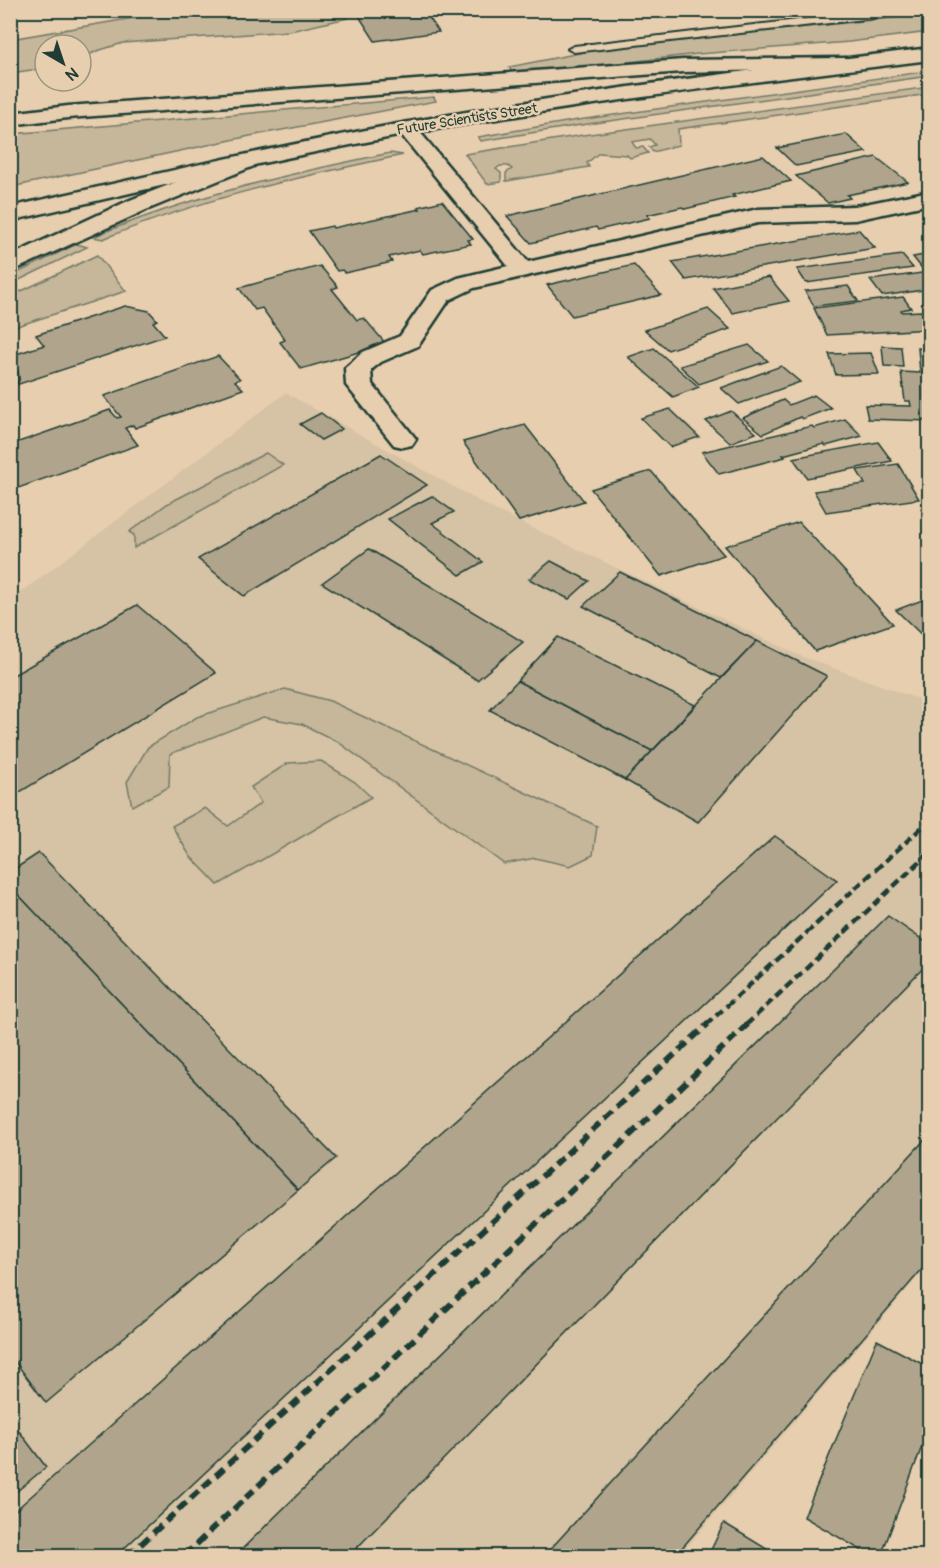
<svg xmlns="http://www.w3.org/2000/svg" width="940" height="1567" font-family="Pangolin,sans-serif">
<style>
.built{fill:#d6c2a4}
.green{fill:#c6b69a;stroke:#727a67;stroke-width:1.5}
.building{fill:#b0a58c;stroke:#1f3d34;stroke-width:1.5}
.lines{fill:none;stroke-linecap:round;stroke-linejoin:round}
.service-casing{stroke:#1f3d34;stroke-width:4}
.minor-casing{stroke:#1f3d34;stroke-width:5}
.primary-casing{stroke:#1f3d34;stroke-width:5}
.trunk-casing{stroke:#1f3d34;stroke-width:5}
.service{fill:#e7ceaf;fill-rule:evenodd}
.minor{fill:#e7ceaf;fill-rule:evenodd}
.primary{fill:#e7ceaf;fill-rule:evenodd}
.trunk{fill:#e7ceaf;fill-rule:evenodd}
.rail-far1{stroke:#1f3d34;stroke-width:4.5;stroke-dasharray:9 4.5;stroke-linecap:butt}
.rail{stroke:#1f3d34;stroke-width:6;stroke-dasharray:11 6;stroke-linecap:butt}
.labels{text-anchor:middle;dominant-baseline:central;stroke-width:5;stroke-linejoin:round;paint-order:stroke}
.far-street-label{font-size:14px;fill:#1f3d34;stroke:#e7ceaf}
</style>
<rect width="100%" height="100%" fill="#e7ceaf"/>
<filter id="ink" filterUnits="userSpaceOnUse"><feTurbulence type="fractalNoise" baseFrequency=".0167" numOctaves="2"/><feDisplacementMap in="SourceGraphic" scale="12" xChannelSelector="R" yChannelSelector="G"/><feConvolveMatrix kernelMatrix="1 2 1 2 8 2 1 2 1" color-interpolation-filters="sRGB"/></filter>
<g filter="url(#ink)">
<polygon class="built" points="286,393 493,509 803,657 929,703 929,1264 679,1556 11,1556 11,600"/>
<g class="green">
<polygon points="242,11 344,11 348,18 290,31 123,43 97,51 81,59 81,45 45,45 45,68 11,73 11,39 174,11"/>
<polygon points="929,14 929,32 849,42 698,54 514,75 509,67 600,49"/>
<polygon points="929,71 929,76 581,125 481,141 478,137 578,120"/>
<polygon points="929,87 929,94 678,129 679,145 653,152 649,147 655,145 650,139 632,142 636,148 643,147 648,153 630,158 627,155 599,153 587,163 589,167 506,181 506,173 512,169 508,166 500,166 496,169 501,173 501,182 487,184 465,154 583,135"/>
<polygon points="434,97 436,101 250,136 11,187 11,134"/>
<path d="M390,153l13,2c-105,22 -200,43 -300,84l-10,-2c96,-41 195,-63 297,-84z"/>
<polygon points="77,244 87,247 11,284 11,276"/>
<polygon points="97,255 126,291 11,328 11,296"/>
<polygon points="266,453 283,465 134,548 134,535 129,532 167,504"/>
<polygon points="285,689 330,701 597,826 593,855 570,866 535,858 504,864 338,742 302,724 263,717 170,754 169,787 132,806 127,782 148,747 197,717"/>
<polygon points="321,761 355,782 371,797 218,885 190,856 172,826 205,808 228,826 261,803 251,787 288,763"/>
</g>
<g class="building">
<polygon points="377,10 424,10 439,32 375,41 359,16 379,13"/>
<polygon points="846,134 866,152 796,166 777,148"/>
<polygon points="763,156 791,181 732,195 735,197 685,209 682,207 647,215 650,218 598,230 596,227 531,243 507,216"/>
<polygon points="876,157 908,182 847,195 850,198 828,203 796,176"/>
<polygon points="442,201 473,239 468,240 471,244 423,254 420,250 389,257 392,262 345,273 342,270 337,271 309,231 332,226 333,228 420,209 418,207"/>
<polygon points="859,230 875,248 686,280 672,262"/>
<polygon points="930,254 930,270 924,271 913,257"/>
<polygon points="902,255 913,268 806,283 797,269"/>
<polygon points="634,265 661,295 572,316 547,285"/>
<polygon points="320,266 338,287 332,289 357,320 364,318 386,344 301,369 280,342 285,340 262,308 255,310 239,288"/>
<polygon points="922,273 930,283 930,289 882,296 870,280"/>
<polygon points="769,277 789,301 733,313 713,288"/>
<polygon points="848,286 858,301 814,306 805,291"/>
<polygon points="903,297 911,308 901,310 902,312 921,311 930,329 827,335 814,308"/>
<polygon points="125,306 149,311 157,320 153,322 165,336 16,385 19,380 18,371 10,364 10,356 44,345 36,335"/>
<polygon points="708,309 730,329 668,350 645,330"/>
<polygon points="749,345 768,361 699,384 680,366"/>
<polygon points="882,346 901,347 903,367 884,366"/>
<polygon points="654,348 699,387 673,397 628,357"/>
<polygon points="918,348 930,349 930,421 868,419 865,405 911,406 910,401 905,401 901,372 920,373"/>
<polygon points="871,353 879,374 836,375 829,354"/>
<polygon points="218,356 240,379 235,381 243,389 135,428 133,425 125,428 138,445 10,491 10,445 110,410 117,418 121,417 104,396"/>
<polygon points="10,364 18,371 19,380 10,392"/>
<polygon points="781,366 800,382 739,404 721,388"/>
<polygon points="814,395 831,408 802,419 800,417 763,434 743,418 783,400 789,405"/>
<polygon points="670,409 699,437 670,447 641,418"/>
<polygon points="731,411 756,433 730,443 706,421"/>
<polygon points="321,413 342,429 321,440 300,424"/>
<polygon points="845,419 862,436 826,446 824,444 783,455 785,457 719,474 702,452 812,426 814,428"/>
<polygon points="525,425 584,501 519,521 463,442"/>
<polygon points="878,442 892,461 807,478 793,458"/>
<polygon points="381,454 427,485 244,596 198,559"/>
<polygon points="898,464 919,499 826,512 814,491 865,484 857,470"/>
<polygon points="651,471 724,555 661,576 591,489"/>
<polygon points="432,496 454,512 432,523 483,562 460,575 388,519"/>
<polygon points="799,522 893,624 815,651 725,546"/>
<polygon points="369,549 523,642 477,680 322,583"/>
<polygon points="551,561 589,581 569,599 529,579"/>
<polygon points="620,572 757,641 721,678 583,606"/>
<polygon points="930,597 930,643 896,610"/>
<polygon points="137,605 216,673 10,798 10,677"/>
<polygon points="558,637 695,705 652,751 517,681"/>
<polygon points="757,641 827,676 698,822 625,780"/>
<polygon points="517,681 652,751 625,780 490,710"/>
<polygon points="775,836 837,880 116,1556 10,1556 10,1515"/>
<polygon points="39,853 336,1158 298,1190 10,886 10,872"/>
<polygon points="10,886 298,1190 46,1403 10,1355"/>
<polygon points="888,916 930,945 930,961 349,1556 235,1556"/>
<polygon points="930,1134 930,1260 675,1556 544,1556"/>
<polygon points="877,1340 930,1368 930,1425 881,1556 871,1556 804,1517"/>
<polygon points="10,1419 46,1467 10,1497"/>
<polygon points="724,1523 778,1556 708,1556"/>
</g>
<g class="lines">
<g class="service-casing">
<polygon id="service" points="884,10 922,10 917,13 574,52 568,49 574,46"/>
</g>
<g class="minor-casing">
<polygon id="minor" points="407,123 414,125 528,262 758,209 855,206 930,191 930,204 855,220 758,223 474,288 449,300 418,346 381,362 371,370 372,384 416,439 412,445 403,447 394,445 346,385 345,368 363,352 400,336 432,290 458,278 508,266 400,133 397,129 400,125"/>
</g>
<g class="primary-casing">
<path id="primary" d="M930,48v12c-174,21 -348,43 -521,74 -134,24 -266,56 -399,87v-14c133,-30 266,-61 399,-85 173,-31 347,-53 521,-74z"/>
</g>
<g class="trunk-casing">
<g id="trunk">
<polygon points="845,58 852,60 855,64 852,68 683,72 68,118 10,125 10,113 68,106 683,60"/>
<polygon points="246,155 254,156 257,161 254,166 146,210 10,272 10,256 130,200"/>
</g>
</g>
<use href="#service" class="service"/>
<use href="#minor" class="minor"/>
<use href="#primary" class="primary"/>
<use href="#trunk" class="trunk"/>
<g class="rail-far1">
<polyline points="706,1025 930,820"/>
<polyline points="746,1025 930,852"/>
</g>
<g class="rail">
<polyline points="128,1556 708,1024"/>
<polyline points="184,1556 748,1024"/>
</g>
</g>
</g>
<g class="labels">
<g class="far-street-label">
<text transform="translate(467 119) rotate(-9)">Future Scientists Street</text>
</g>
</g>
<rect width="940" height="1567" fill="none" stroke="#e7ceaf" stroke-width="36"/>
<rect x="18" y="18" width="904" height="1531" fill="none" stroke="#1f3d34" stroke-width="2" filter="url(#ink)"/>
<g transform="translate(63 63) rotate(141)"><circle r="28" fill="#e7ceaf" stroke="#97947e" stroke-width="1.5"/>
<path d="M0-4.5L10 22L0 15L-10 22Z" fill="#1f3d34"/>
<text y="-9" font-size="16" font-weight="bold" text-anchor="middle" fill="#1f3d34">N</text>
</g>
</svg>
